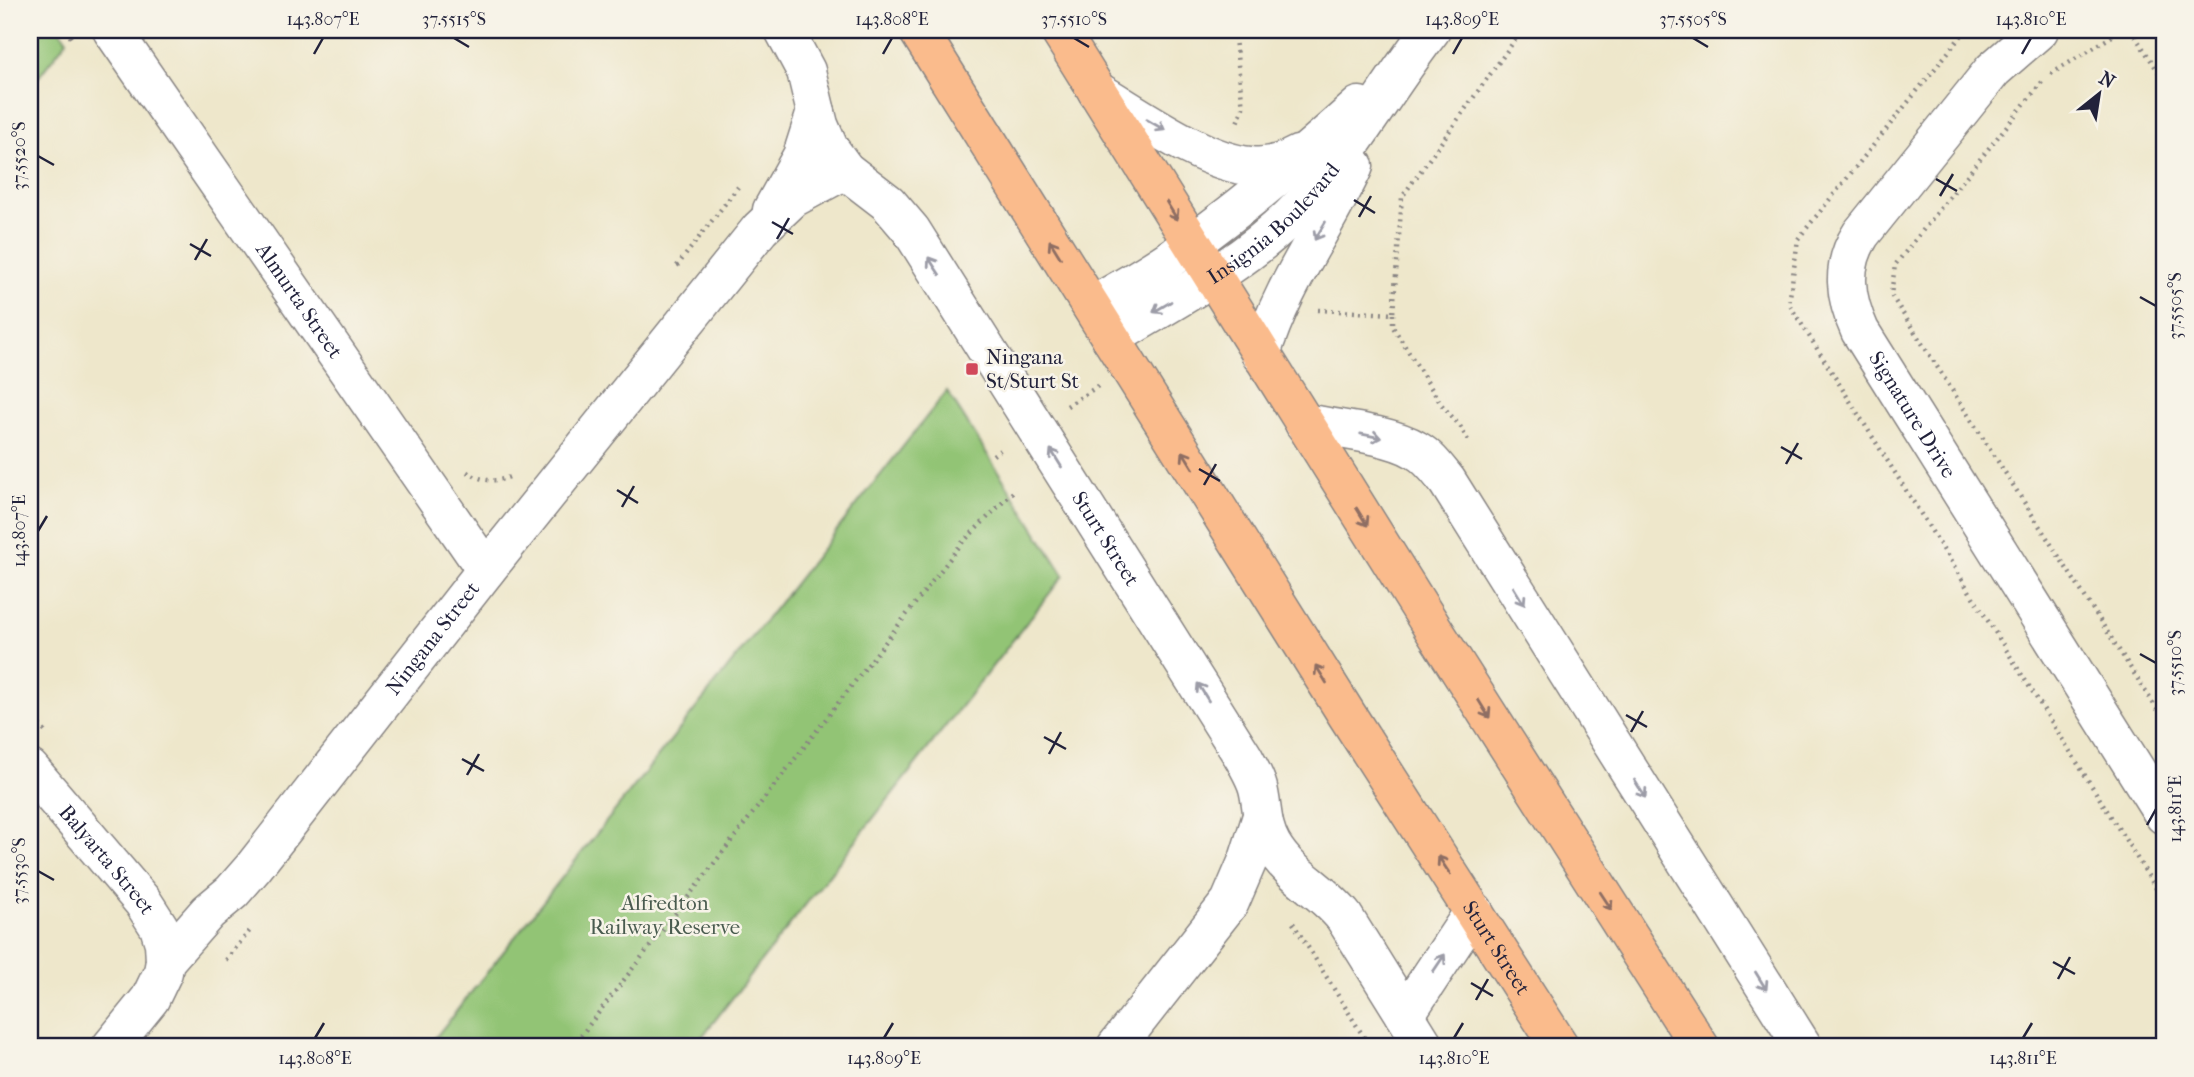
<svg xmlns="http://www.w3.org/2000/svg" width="2194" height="1077" font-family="'IM FELL French Canon',serif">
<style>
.green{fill:#92c475;stroke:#5a7358;stroke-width:2}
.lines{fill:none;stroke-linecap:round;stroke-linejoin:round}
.minor-casing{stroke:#888483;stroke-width:41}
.major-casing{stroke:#888483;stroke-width:41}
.path{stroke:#888483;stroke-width:4.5;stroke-dasharray:2 5;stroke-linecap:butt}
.minor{stroke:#fff;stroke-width:38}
.major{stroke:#fabb8c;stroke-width:38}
.oneway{stroke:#9c9ca7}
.oneway2{stroke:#8e6e64}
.ticks{fill:none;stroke:#22223b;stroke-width:2.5}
.poi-dot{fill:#d1495b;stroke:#f7f3e8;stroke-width:2.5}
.labels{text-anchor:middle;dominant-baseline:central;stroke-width:5;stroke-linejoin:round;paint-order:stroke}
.street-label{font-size:21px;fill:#22223b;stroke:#f7f3e8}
.poi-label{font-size:21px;fill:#22223b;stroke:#f7f3e8;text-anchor:start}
.park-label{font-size:21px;fill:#495b4f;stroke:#f7f3e8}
.neatline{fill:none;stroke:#22223b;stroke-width:2.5}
.ticks-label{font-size:18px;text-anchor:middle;fill:#22223b}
</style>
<rect width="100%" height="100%" fill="#f7f3e8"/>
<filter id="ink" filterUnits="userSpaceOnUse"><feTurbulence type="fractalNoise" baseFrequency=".0143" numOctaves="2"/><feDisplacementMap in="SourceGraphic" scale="14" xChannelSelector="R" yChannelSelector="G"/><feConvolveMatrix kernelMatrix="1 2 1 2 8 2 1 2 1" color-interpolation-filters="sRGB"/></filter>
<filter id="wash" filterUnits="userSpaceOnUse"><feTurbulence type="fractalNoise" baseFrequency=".00686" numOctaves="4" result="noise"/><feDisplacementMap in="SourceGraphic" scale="28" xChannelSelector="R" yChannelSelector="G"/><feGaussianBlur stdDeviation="1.57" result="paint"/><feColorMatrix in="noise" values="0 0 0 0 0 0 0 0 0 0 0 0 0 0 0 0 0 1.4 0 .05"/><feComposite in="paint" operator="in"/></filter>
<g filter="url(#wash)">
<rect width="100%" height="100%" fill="#eee7cb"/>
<g class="green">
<polygon points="30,30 60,30 67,40 30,88"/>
<polygon points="947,391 1064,575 694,1047 428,1047"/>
</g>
</g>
<g filter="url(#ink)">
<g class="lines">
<g class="minor-casing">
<g id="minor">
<path id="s1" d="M112,30l374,540"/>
<path id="s2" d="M784,30l22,41 13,54 10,23 16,22 43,33 23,27 333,528c5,10 11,19 14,30 5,20 3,38 14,57 18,31 51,45 72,72l81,130"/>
<path id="s3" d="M2039,30l-46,40 -132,164c-21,32 -16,64 -1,97l304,484"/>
<path d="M1097,91c41,24 107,72 154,75 17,2 32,-3 47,-11"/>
<polyline points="772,210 802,156 816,112"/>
<path d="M1092,306c26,-15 53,-30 78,-47 66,-46 129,-99 189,-153"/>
<path id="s4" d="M1111,338c62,-38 128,-71 180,-122 56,-55 92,-125 140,-186"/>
<path d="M1261,355c20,-68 63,-125 93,-189"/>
<path d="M1304,423c31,6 86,11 112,27 13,7 22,20 31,31l356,566"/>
<path id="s5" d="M30,769l113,133 16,25 5,16 1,18"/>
<polyline points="1405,1015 1474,911"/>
<path id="s6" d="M111,1047l39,-48 13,-27 2,-11 43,-49 24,-20 21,-24 233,-298 274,-341 33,-31 52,-28"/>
<polyline points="1116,1047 1230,902 1248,860 1261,819"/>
</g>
</g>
<g class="major-casing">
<g id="major">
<path id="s7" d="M918,30l429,685 213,332"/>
<polyline points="1059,30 1432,627 1700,1047"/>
</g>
</g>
<g class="path">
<polyline points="66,30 73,41"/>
<polyline points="1234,30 1243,108 1236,125"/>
<polyline points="1966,30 1798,239 1789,304 2164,901"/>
<polyline points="2131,30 2164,80"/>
<polyline points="2051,74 2122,30"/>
<polyline points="2042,82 1895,265 1891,295 2164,720"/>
<polyline points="677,266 738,187"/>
<polyline points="1318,310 1393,314 1402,197 1522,30"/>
<polyline points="1393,314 1393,327 1441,404 1460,426 1470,444"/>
<polyline points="1067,406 1098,386"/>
<polyline points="993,455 1004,447"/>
<path d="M467,472c14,9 30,11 45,4"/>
<polyline points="30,714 47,734"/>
<polyline points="1293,923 1370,1047"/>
<polyline points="226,960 252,928"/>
<polyline points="572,1047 962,543 1016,489"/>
</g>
<use href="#minor" class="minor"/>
<use href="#major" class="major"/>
</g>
<defs><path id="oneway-shaft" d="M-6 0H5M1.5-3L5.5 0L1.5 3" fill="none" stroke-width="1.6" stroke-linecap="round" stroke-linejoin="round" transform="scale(1.75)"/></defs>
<g class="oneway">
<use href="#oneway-shaft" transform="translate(1156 125) rotate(30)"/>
<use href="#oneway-shaft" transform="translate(1320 231) rotate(121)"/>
<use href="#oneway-shaft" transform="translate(934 266) rotate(-123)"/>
<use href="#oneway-shaft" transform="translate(1162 307) rotate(149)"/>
<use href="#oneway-shaft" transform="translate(1371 436) rotate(11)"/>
<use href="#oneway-shaft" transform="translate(1056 458) rotate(-122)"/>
<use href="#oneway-shaft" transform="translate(1519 596) rotate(58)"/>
<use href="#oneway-shaft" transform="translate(1203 692) rotate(-122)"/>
<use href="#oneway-shaft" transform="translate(1640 789) rotate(58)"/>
<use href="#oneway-shaft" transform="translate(1439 963) rotate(-56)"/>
<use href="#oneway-shaft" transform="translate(1761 981) rotate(58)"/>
</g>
<g class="oneway2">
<use href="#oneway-shaft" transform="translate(1172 211) rotate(58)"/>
<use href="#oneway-shaft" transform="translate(1055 249) rotate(-122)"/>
<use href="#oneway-shaft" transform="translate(1188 460) rotate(-122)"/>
<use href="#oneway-shaft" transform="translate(1362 517) rotate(58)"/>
<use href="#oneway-shaft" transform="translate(1321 674) rotate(-122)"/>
<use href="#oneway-shaft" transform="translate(1484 709) rotate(58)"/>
<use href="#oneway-shaft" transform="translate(1444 865) rotate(-123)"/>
<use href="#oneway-shaft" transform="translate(1606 901) rotate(57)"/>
</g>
</g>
<path class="ticks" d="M454,38l15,9M1074,38l15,9M1693,38l15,9M314,54l9,-16M883,54l9,-16M1453,54l9,-16M2022,54l9,-16M38,156l16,9M1936,179l21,12M1940,196l13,-22M1354,200l21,13M1359,217l12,-21M772,222l21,12M777,239l12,-21M190,244l21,12M195,260l12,-21M2140,297l16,9M1781,447l21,12M1786,464l12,-21M1199,469l21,12M1204,485l12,-21M617,490l21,13M622,507l12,-21M38,531l9,-15M2140,654l16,9M1626,715l21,12M1631,732l12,-21M1044,737l22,12M1049,754l12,-22M462,759l22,12M467,775l12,-21M2147,825l9,-16M38,871l16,9M2053,962l22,12M2058,979l12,-22M1471,983l22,13M1476,1000l12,-21M315,1038l9,-15M884,1038l9,-15M1454,1038l9,-15M2023,1038l9,-15"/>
<rect class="poi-dot" x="965" y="362" width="14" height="14" rx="3.5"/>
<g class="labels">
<g class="street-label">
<text stroke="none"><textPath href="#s4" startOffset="200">Insignia Boulevard</textPath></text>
<text stroke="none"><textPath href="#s1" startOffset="329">Almurta Street</textPath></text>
<text stroke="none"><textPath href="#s3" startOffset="472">Signature Drive</textPath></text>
<text stroke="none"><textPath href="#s2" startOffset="609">Sturt Street</textPath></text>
<text stroke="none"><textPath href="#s6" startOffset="523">Ningana Street</textPath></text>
<text stroke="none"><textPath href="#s5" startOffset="119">Balyarta Street</textPath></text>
<text stroke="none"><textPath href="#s7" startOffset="1085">Sturt Street</textPath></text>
</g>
<g class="poi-label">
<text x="986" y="357">Ningana<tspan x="986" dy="24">St/Sturt St</tspan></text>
</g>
<g class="park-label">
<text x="665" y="903">Alfredton<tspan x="665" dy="24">Railway Reserve</tspan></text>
</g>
</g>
<rect width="2194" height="1077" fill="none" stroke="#f7f3e8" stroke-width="77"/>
<g transform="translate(2099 94) rotate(30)" stroke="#f7f3e8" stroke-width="5" paint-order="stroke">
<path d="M0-5L12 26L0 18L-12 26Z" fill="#22223b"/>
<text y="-10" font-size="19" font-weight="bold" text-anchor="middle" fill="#22223b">N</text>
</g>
<rect x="38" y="38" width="2118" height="1000" class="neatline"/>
<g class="ticks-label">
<text x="323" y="25">143.807°E</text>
<text x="454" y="25">37.5515°S</text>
<text x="892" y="25">143.808°E</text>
<text x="1074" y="25">37.5510°S</text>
<text x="1462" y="25">143.809°E</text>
<text x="1693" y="25">37.5505°S</text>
<text x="2031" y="25">143.810°E</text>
<text transform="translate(19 156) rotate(-90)" y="6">37.5520°S</text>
<text transform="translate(2175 306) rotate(-90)" y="6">37.5505°S</text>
<text transform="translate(19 531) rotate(-90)" y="6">143.807°E</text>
<text transform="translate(2175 663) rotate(-90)" y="6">37.5510°S</text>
<text transform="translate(2175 809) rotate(-90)" y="6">143.811°E</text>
<text transform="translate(19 871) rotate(-90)" y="6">37.5530°S</text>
<text x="315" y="1064">143.808°E</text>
<text x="884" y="1064">143.809°E</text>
<text x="1454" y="1064">143.810°E</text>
<text x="2023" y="1064">143.811°E</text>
</g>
</svg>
